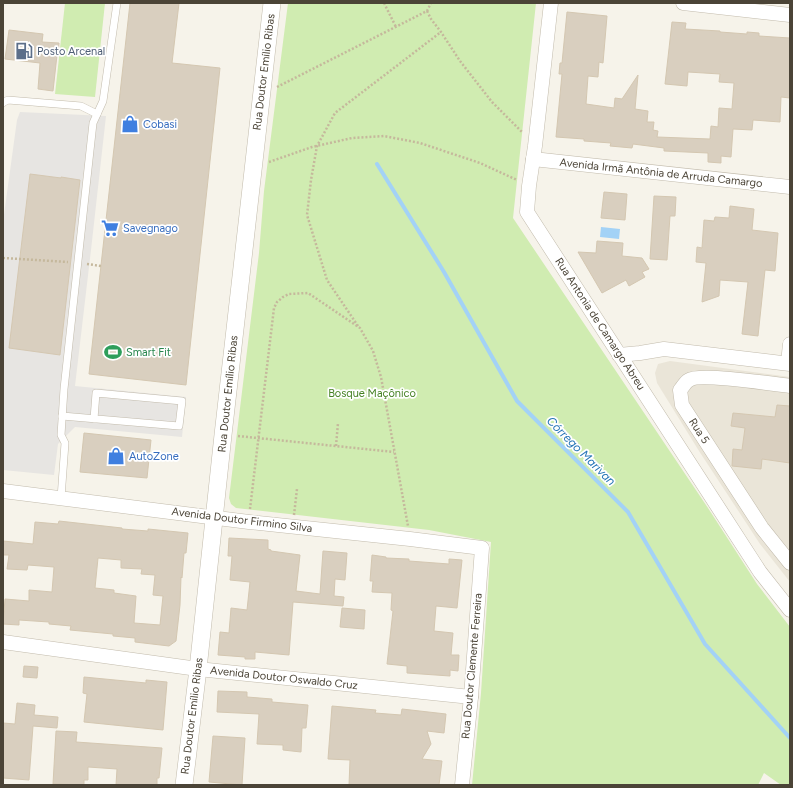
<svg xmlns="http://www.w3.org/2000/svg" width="793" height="788" font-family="Figtree,sans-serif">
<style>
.residential{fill:#eae5d8}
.green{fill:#d0ecb1}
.parking{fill:#e7e5e2}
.water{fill:#a3d2f6}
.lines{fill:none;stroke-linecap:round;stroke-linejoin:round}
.stream{stroke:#a3d2f6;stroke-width:4}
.building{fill:#d9cfbf;stroke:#d4c7b1;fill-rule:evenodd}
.service-casing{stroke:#c2bbac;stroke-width:8}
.minor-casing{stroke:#c2bbac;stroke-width:15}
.tertiary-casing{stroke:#c2bbac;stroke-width:18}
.path{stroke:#c5b89c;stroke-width:2.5;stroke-dasharray:2 2;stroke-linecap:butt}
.service{stroke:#fff;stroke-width:7}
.minor{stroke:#fff;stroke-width:14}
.tertiary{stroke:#fff;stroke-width:17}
.labels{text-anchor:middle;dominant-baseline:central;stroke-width:3.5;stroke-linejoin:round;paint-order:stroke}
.service-label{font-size:11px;fill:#4e5e75;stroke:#fff;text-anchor:start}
.street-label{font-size:11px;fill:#4b4437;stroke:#fff}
.shop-label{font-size:11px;fill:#366cbe;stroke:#fff;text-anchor:start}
.leisure-label{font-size:11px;fill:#27864d;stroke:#fff;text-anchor:start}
.park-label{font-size:11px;fill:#468225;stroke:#fff}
.water-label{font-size:12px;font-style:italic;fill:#2776b7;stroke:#fff}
</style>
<rect width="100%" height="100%" fill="#f6f3ea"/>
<polygon class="residential" points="670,361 790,377 790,582 760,544 699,451 657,383 655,373 658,364"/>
<g class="green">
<polygon points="65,3 105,3 95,97 55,94"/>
<polygon points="288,3 536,3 513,218 708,508 757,584 790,627 790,785 781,785 764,773 758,785 472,785 481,693 491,542 429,530 236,508 231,504 229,498 259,253 264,191"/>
</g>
<polygon class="parking" points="20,112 106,116 91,250 75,386 186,397 182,437 75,427 58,444 54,475 3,470 3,222 17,120"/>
<polygon class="water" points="601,227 620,229 619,239 600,237"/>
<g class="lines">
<polyline class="stream" points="377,164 444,272 517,401 628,512 705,644 790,738"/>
</g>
<g class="building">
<polygon points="130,3 179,3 172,63 220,68 186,385 89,374"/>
<polygon points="567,12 607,16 603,63 599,62 598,77 588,76 586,104 614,108 615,98 622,99 638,75 635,109 648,111 647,122 654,122 653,130 658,131 657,137 710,139 711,126 718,127 719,108 732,109 734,83 719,82 720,74 688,72 687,86 665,84 672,22 686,23 685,29 720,31 720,32 747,34 747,32 759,33 759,36 790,38 790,98 781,97 780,122 753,120 752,130 733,129 731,157 721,156 721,163 708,162 708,153 664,151 664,148 633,144 632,148 610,146 611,143 584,141 584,139 556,137 562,74 559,74 560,63 562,63"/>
<polygon points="9,30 43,34 42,42 59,43 58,55 57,55 53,91 38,89 40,63 5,59"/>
<polygon points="30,174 61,178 61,177 80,180 60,355 9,348"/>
<polygon points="604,192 627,194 625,220 601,218"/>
<polygon points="654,196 676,197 675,216 670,216 667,260 650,259"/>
<polygon points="730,206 754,209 752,230 778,233 775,271 765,270 758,336 742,334 748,282 720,280 719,296 702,302 706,263 696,262 697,247 702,248 704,220 714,221 715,217 729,218"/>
<polygon points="597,241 623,243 622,256 642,258 649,269 642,272 645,277 629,286 626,280 602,293 578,252 596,253"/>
<polygon points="777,405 790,406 790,463 762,459 761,469 732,466 733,449 742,450 745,428 731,426 733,413 775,417"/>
<polygon points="84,433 151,440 147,478 80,472"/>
<path d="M59,521l63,7v1l26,2v-2l40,4 -2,20h-2l-2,25 -1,-1 -1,28 -4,36 -7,5 -34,-4v-4l-22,-2v-2l-43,-4 1,-4 -22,-2v-2l-30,-2v5l-16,-1 2,-25 24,2v-11l23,2 2,-25 -26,-2 -1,5 -20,-1 2,-14h-6v-14l30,3 2,-22 23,2zM98,558l23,2v8l21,1 -1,5 14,1 -2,20 10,1 -3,29 -26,-2 2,-27 -22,-3v-3l-19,-2z"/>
<polygon points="229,538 268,540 268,549 271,550 271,551 300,555 296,591 320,594 323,551 347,553 345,580 335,579 334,596 344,597 343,606 293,602 289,655 255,652 255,659 245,659 245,657 218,655 220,632 229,633 231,608 247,610 250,582 230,580 232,556 228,556"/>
<polygon points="372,555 386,557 386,558 409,559 409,561 449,564 449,559 462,560 457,608 436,606 434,631 453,633 451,655 459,655 458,671 450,670 450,676 407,673 407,666 387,664 393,611 391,610 392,593 372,592 373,581 370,581"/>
<polygon points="342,608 365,610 364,629 340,627"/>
<polygon points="24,666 38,667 37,678 23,677"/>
<polygon points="84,677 146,683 146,680 167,682 163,730 84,722 87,694 83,693"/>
<polygon points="218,691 247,692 247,697 272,699 272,702 308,705 306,728 302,728 301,752 283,750 283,745 257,744 259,714 217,712"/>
<polygon points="17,703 35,705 34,715 58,717 57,728 33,726 29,780 3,778 3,723 15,724"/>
<polygon points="332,706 376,710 375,713 401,715 402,709 446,714 444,733 427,731 431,744 422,759 442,761 439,785 349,785 350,760 328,759"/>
<polygon points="56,731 77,732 76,742 162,748 159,778 157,778 157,785 116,785 117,769 88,767 88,780 84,780 84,785 53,784"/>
<polygon points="213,736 245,738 242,785 209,782"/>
</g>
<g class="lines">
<g class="service-casing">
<g id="service">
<polyline points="3,103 4,102 8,100 81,106 97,114"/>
<polyline points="62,416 179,426 182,401 96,393 94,419"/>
<polyline points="61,498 65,443 61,435 64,389 93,123 103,101 117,3"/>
</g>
</g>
<g class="minor-casing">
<g id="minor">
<polyline points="551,3 535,146 529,186 527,212 760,572 790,610"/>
<polyline points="683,3 790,15"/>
<polyline points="533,159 790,187"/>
<polyline points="619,355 640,353 664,349 790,364"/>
<polyline points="788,363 790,344"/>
<path d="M790,386c-16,-2 -91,-13 -101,-6 -4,2 -6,7 -9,10l2,15 80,123 28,35"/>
<polyline points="3,491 249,522 410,539 482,548 471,697 462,785"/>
<polyline points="3,642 198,669 471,697"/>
</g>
</g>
<g class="tertiary-casing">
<polyline id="tertiary" points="184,785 198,669 223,435 272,3"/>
</g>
<g class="path">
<polyline points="384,3 396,27"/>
<polyline points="427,11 431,19 441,32 460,61 492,102 523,133"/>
<polyline points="277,87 427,11 431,3"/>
<polyline points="269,162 312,147 352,138 384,136 420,143 480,163 517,180"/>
<polyline points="3,258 68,262"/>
<polyline points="87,264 101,266"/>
<polyline points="358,326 327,280 307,215 311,180 317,146 335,113 441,32"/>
<polyline points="238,436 394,452"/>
<polyline points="336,446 338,423"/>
<polyline points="250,509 274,308 277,302 283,297 289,294 308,293 360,328 373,351 381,377 408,526"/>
<polyline points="294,515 297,489"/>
</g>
<use href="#service" class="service"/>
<use href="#minor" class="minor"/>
<use href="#tertiary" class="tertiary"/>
</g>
<defs>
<g id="fuel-bare" transform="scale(1.38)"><path d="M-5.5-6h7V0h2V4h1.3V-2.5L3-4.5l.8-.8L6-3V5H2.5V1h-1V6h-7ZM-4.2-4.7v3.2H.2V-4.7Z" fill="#5c6f8a" stroke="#fff" stroke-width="2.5" paint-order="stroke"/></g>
<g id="shop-bare" transform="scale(1.38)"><path d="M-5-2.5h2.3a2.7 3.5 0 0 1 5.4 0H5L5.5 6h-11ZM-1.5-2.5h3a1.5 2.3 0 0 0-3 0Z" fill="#3f7fe0" stroke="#fff" stroke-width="2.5" paint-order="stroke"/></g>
<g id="supermarket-bare" transform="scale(1.38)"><path d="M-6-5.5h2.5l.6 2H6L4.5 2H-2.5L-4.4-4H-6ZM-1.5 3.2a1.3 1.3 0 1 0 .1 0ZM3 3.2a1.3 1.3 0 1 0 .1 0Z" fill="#3f7fe0" stroke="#fff" stroke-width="2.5" paint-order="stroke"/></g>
<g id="stadium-bare" transform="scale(1.38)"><path d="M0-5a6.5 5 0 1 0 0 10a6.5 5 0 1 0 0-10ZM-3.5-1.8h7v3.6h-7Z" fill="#2e9e5b" stroke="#fff" stroke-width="2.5" paint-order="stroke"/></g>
</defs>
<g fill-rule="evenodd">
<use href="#fuel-bare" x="24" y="51"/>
<use href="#shop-bare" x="130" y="124"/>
<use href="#supermarket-bare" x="110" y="228"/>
<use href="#stadium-bare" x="113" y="352"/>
<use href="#shop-bare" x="116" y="456"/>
</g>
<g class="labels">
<g class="service-label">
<text x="37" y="51">Posto Arcenal</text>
</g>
<g class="street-label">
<text transform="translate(264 72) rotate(-83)">Rua Doutor Emílio Ribas</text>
<text transform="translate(661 173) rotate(6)">Avenida Irmã Antônia de Arruda Camargo</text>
<text transform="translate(600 324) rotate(57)">Rua Antonia de Camargo Abreu</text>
<text transform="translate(228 394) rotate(-84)">Rua Doutor Emílio Ribas</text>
<text transform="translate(699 431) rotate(57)">Rua 5</text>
<text transform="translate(242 520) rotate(7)">Avenida Doutor Firmino Silva</text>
<text transform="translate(472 666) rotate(-85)">Rua Doutor Clemente Ferreira</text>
<text transform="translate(284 678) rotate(6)">Avenida Doutor Oswaldo Cruz</text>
<text transform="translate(192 716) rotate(-83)">Rua Doutor Emílio Ribas</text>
</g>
<g class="shop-label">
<text x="143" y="124">Cobasi</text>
<text x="123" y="228">Savegnago</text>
<text x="129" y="456">AutoZone</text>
</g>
<g class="leisure-label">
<text x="126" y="352">Smart Fit</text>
</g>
<g class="park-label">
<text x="372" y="393">Bosque Maçônico</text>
</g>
<g class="water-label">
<text transform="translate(581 451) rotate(45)">Córrego Marivan</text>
</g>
</g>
<rect width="793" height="788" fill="none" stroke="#4b4437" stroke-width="8"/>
</svg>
